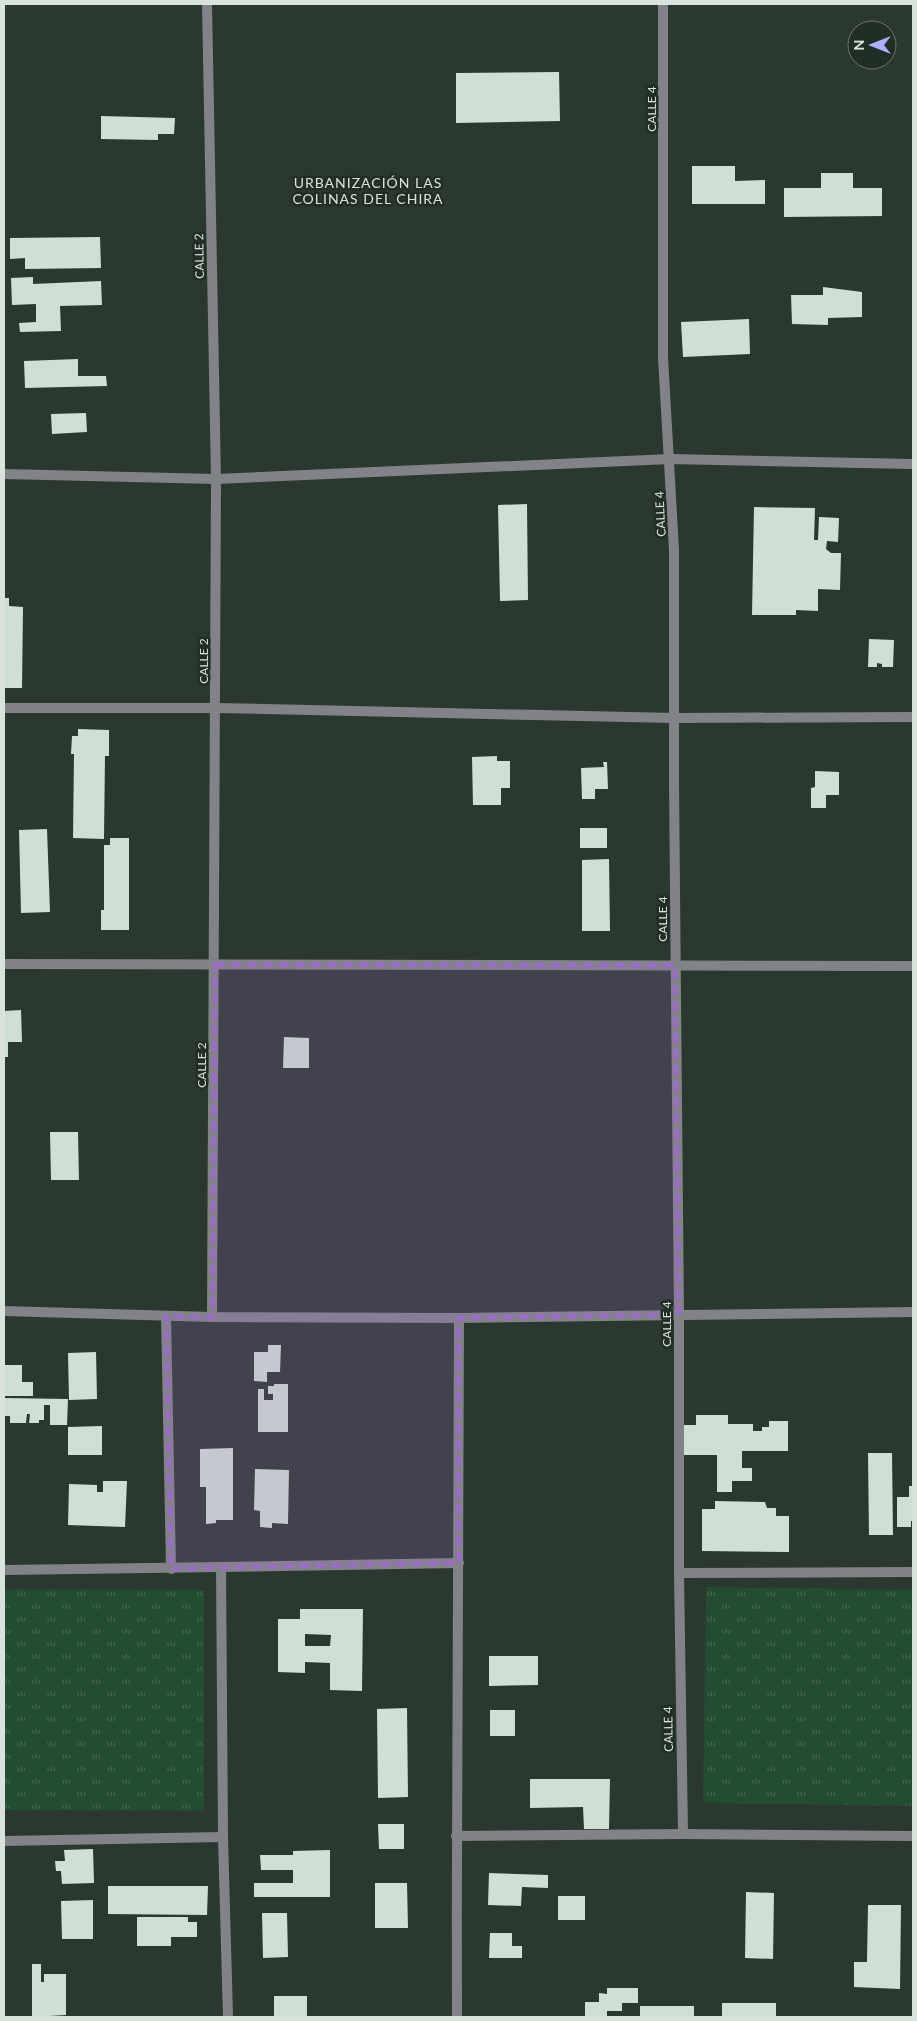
<svg xmlns="http://www.w3.org/2000/svg" width="917" height="2021" font-family="Lato,sans-serif">
<style>
.park{fill:url(#park-tufts)}
.building{fill:#d0dfd4;fill-rule:evenodd}
.lines{fill:none;stroke-linecap:round;stroke-linejoin:round}
.minor{stroke:#828289;stroke-width:10}
.marked{fill:#9c6cc9;fill-opacity:0.2;stroke:#9c6cc9;stroke-width:4;stroke-dasharray:10 6;stroke-linejoin:round}
.labels{text-anchor:middle;dominant-baseline:central;stroke-width:5;stroke-linejoin:round;paint-order:stroke}
.street-label{font-size:12px;fill:#dae2dc;stroke:#212e25}
.neighbourhood-label{font-size:14px;letter-spacing:1px;fill:#dae2dc;stroke:#212e25}
</style>
<defs>
<pattern id="park-tufts" width="24" height="20" patternUnits="userSpaceOnUse" patternTransform="scale(1.25)"><rect width="24" height="20" fill="#244c32"/><path d="M3 7l-1-3M5 7V3M7 7l1-3M15 17l-1-3M17 17v-4M19 17l1-3" fill="none" stroke="#43664f"/></pattern>
</defs>
<rect width="100%" height="100%" fill="#2b382f"/>
<g class="park">
<polygon points="706,1587 913,1590 913,1806 703,1803"/>
<polygon points="4,1589 204,1590 204,1811 4,1810"/>
</g>
<g class="building">
<polygon points="559,72 560,121 456,123 456,73"/>
<polygon points="101,116 175,118 174,134 158,134 158,140 101,139"/>
<polygon points="692,166 735,166 735,181 765,180 765,204 692,204"/>
<polygon points="821,173 853,173 853,188 882,188 882,216 784,217 784,188 821,188"/>
<polygon points="100,237 101,268 25,269 25,258 10,259 10,238"/>
<polygon points="33,277 33,284 101,281 102,305 60,306 61,331 20,332 19,323 36,322 36,304 12,305 11,278"/>
<polygon points="823,287 862,292 862,317 828,318 828,325 792,324 791,295 823,295"/>
<polygon points="749,319 750,354 683,357 681,322"/>
<polygon points="78,359 78,376 106,376 107,386 25,388 24,361"/>
<polygon points="86,413 87,432 52,434 51,414"/>
<polygon points="527,504 528,600 500,601 498,505"/>
<polygon points="754,507 815,508 814,540 818,540 819,517 839,518 838,542 827,541 826,549 831,553 841,553 840,590 818,589 818,611 796,610 796,615 752,615"/>
<polygon points="4,598 9,598 9,606 23,607 22,688 4,688"/>
<polygon points="869,639 894,640 893,667 882,667 882,664 877,663 877,667 868,667"/>
<polygon points="78,729 109,730 109,756 105,756 104,839 73,838 74,754 71,754 72,736 78,736"/>
<polygon points="497,756 497,761 510,761 510,788 501,788 501,805 473,805 472,757"/>
<polygon points="603,762 607,762 608,789 595,789 595,799 582,799 581,768 604,767"/>
<polygon points="815,771 839,772 839,795 826,795 826,808 811,808 811,788 815,787"/>
<rect x="580" y="828" width="27" height="20"/>
<polygon points="47,829 50,912 21,913 19,830"/>
<polygon points="110,838 129,838 129,930 101,930 101,910 104,910 104,845 110,845"/>
<polygon points="609,859 610,931 582,931 582,860"/>
<polygon points="21,1010 22,1042 8,1042 8,1057 4,1057 4,1011"/>
<polygon points="284,1037 309,1038 309,1068 283,1068"/>
<polygon points="50,1132 78,1132 79,1180 51,1180"/>
<polygon points="268,1345 281,1345 280,1372 267,1372 267,1382 254,1381 254,1352 268,1352"/>
<polygon points="96,1352 97,1399 69,1400 68,1353"/>
<polygon points="4,1365 22,1365 22,1382 33,1382 33,1396 4,1396"/>
<polygon points="274,1384 288,1384 288,1432 258,1432 258,1389 264,1389 264,1400 273,1400 273,1394 268,1394 268,1386 274,1386"/>
<polygon points="4,1398 68,1399 67,1425 50,1425 50,1405 44,1405 44,1420 39,1420 39,1423 29,1423 30,1414 27,1414 26,1423 10,1423 10,1416 4,1416"/>
<polygon points="696,1415 728,1415 728,1424 753,1424 753,1431 762,1431 762,1427 769,1427 769,1421 788,1421 788,1451 742,1451 742,1468 752,1468 752,1481 732,1481 732,1492 717,1492 717,1455 683,1455 683,1425 696,1425"/>
<polygon points="102,1426 102,1455 68,1455 68,1427"/>
<polygon points="233,1448 233,1520 216,1520 216,1523 206,1524 206,1487 200,1487 200,1449"/>
<polygon points="868,1453 892,1453 893,1535 869,1535"/>
<polygon points="255,1469 289,1470 288,1524 272,1523 272,1528 260,1527 260,1511 254,1510"/>
<polygon points="103,1481 127,1481 125,1527 68,1525 69,1484 97,1485 97,1492 103,1492"/>
<polygon points="909,1486 913,1486 913,1521 911,1521 911,1527 897,1527 897,1497 909,1497"/>
<polygon points="715,1501 765,1502 767,1508 776,1508 776,1516 789,1516 789,1552 702,1551 702,1509 715,1509"/>
<path d="M300,1609h63l-1,82 -32,-1v-27l-25,-1v11l-27,-1v-53h22zM305,1634l26,1 -1,11h-25z"/>
<polygon points="489,1656 538,1656 538,1685 489,1686"/>
<polygon points="407,1708 408,1797 378,1798 377,1709"/>
<rect x="490" y="1710" width="25" height="26"/>
<polygon points="530,1779 610,1779 609,1829 584,1829 583,1807 530,1808"/>
<polygon points="378,1824 404,1824 404,1849 379,1849"/>
<polygon points="93,1849 94,1883 62,1884 61,1871 56,1871 55,1861 65,1861 64,1850"/>
<polygon points="330,1850 330,1897 254,1897 254,1883 293,1883 293,1870 261,1870 260,1855 293,1855 293,1851"/>
<polygon points="489,1873 548,1875 548,1888 522,1887 521,1906 488,1905"/>
<polygon points="375,1883 407,1883 408,1928 375,1928"/>
<polygon points="108,1886 208,1886 207,1915 108,1914"/>
<polygon points="746,1892 774,1893 773,1959 745,1958"/>
<rect x="558" y="1896" width="27" height="24"/>
<polygon points="93,1900 93,1939 62,1939 61,1901"/>
<polygon points="868,1905 901,1905 900,1989 854,1987 854,1962 867,1962"/>
<polygon points="262,1913 287,1913 288,1957 263,1958"/>
<polygon points="137,1917 188,1917 188,1922 197,1922 197,1937 171,1937 171,1946 137,1946"/>
<polygon points="490,1933 512,1933 512,1946 522,1946 522,1958 489,1958"/>
<polygon points="32,1964 41,1964 41,1982 44,1982 44,1974 66,1974 66,2015 32,2017"/>
<polygon points="607,1988 638,1988 638,2003 622,2003 622,2011 607,2011 607,2017 585,2017 585,2002 599,2002 599,1993 607,1994"/>
<rect x="274" y="1996" width="33" height="21"/>
<rect x="722" y="2003" width="54" height="14"/>
<rect x="640" y="2006" width="54" height="11"/>
</g>
<g class="lines">
<g class="minor">
<polyline points="207,4 216,479 212,1317"/>
<polyline points="663,4 663,357 674,550 674,783 679,1315 679,1573 683,1834"/>
<polyline points="4,474 216,479 670,459 913,464"/>
<polyline points="4,708 216,708 674,718 913,717"/>
<polyline points="4,964 913,966"/>
<polyline points="4,1311 212,1317 459,1318 913,1312"/>
<polyline points="166,1316 171,1569"/>
<polyline points="4,1570 221,1567"/>
<polyline points="679,1573 913,1572"/>
<polyline points="456,1836 683,1834 913,1836"/>
<polyline points="4,1841 223,1837"/>
<polyline points="228,2017 223,1837 221,1567 459,1563"/>
<path d="M457,2017c-1,-233 2,-466 2,-699"/>
</g>
</g>
<path class="marked" d="M215,964l460,1 4,350 -220,3v245l-288,6 -5,-253 46,1z"/>
<g class="labels">
<g class="street-label">
<text transform="translate(651 109) rotate(-90)">CALLE 4</text>
<text transform="translate(199 256) rotate(-91)">CALLE 2</text>
<text transform="translate(660 514) rotate(-93)">CALLE 4</text>
<text transform="translate(203 661) rotate(-90)">CALLE 2</text>
<text transform="translate(662 919) rotate(-90)">CALLE 4</text>
<text transform="translate(201 1065) rotate(-90)">CALLE 2</text>
<text transform="translate(666 1324) rotate(-90)">CALLE 4</text>
<text transform="translate(668 1729) rotate(-91)">CALLE 4</text>
</g>
<g class="neighbourhood-label">
<text x="368" y="182">URBANIZACIÓN LAS<tspan x="368" dy="16">COLINAS DEL CHIRA</tspan></text>
</g>
</g>
<rect width="917" height="2021" fill="none" stroke="#dae2dc" stroke-width="10"/>
<g transform="translate(872 45) rotate(270)"><circle r="24" fill="#212e25" stroke="#6b766e"/>
<path d="M0-4L9 19L0 12L-9 19Z" fill="#afaefa"/>
<text y="-8" font-size="14" font-weight="bold" text-anchor="middle" fill="#dae2dc">N</text>
</g>
</svg>
